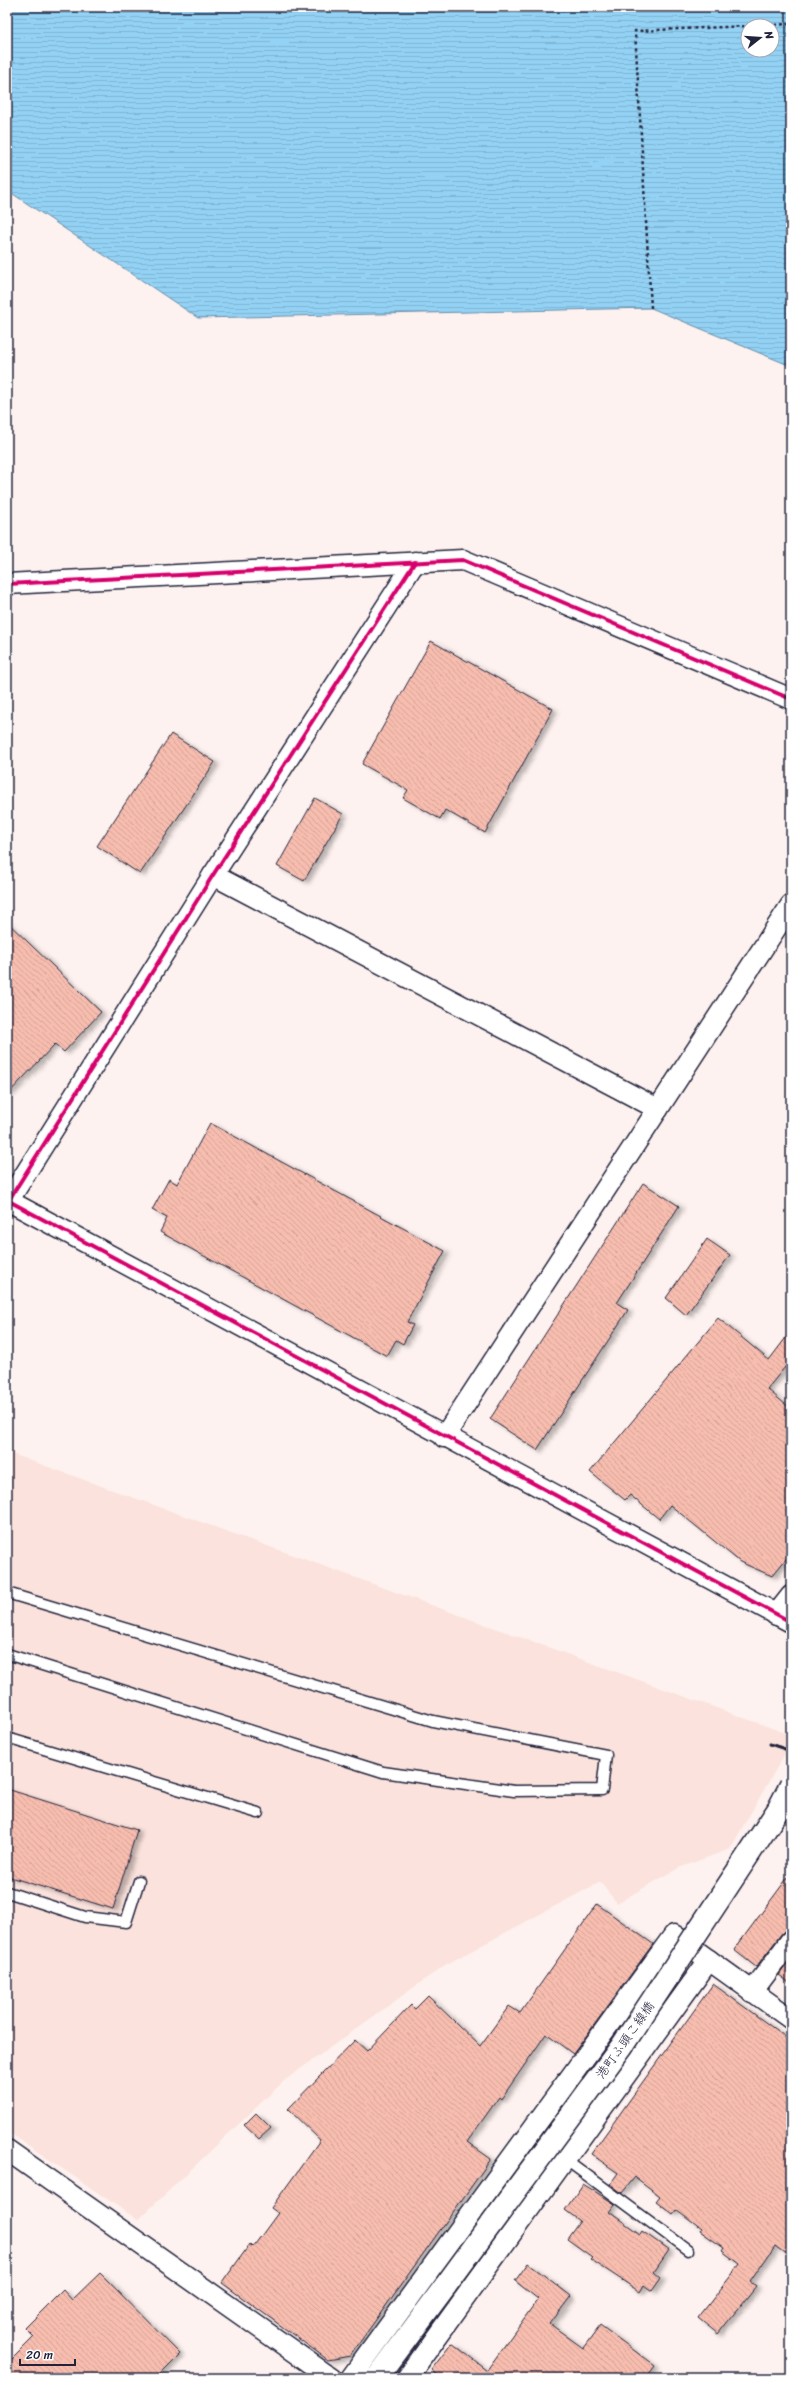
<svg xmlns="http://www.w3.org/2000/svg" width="798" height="2385" font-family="Sriracha,'Klee One',sans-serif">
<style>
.built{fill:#fbe2dc}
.water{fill:url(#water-rules);stroke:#668caa;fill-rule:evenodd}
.building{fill:url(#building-back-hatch);stroke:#22223b;filter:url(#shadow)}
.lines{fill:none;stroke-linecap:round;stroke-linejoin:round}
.service-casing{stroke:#22223b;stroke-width:13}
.minor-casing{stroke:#22223b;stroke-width:23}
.tertiary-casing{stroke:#22223b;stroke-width:25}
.path{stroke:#22223b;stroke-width:2.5;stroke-dasharray:3 3;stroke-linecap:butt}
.service{stroke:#fff;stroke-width:10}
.minor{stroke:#fff;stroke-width:20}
.tertiary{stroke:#fff;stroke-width:22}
.rail{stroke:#22223b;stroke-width:3}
.tertiary-bridge-casing{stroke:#22223b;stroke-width:25;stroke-linecap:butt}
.tertiary-bridge{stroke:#fff;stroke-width:22}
.cycleway-casing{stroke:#fff;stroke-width:6}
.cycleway{stroke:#d6006c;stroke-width:4}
.labels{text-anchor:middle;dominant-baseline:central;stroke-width:3;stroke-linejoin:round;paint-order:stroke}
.street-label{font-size:13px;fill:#22223b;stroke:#fff}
</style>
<defs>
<pattern id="water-rules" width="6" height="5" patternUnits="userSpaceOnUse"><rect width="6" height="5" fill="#93d2f4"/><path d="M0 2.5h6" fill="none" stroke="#7eb4d2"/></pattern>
<pattern id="building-back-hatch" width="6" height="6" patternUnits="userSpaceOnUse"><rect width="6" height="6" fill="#f7bdaf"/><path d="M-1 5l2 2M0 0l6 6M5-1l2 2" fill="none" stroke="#d3a297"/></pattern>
<filter id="shadow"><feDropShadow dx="4.5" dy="2.5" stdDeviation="2" flood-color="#0004"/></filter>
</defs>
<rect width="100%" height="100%" fill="#fdf2ef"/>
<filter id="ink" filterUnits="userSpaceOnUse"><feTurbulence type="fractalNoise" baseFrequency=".025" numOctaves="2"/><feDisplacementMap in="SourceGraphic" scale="8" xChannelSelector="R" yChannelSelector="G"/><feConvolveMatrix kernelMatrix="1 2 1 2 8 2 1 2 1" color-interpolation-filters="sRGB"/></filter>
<g filter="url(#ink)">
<polygon class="built" points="7,1452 791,1735 791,1743 730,1849 679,1868 617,1903 600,1882 445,1965 285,2080 138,2220 7,2131"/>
<path class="water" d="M7,7h784v359l-140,-58 -453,10 -191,-128zM748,26h24v24h-24z"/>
<g class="building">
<polygon points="431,641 553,709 485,833 445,810 440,819 403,798 408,790 362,764"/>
<polygon points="171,734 215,762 140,874 97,846"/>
<polygon points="315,798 343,814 304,881 277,866"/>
<polygon points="7,922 101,1012 64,1052 55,1044 7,1095"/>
<polygon points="210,1123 445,1251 407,1322 413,1325 403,1344 396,1340 387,1356 160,1232 167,1218 152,1210 169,1179 177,1184"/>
<polygon points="643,1183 679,1206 617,1303 628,1310 537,1450 490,1419"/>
<polygon points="707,1239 730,1255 686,1315 666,1298"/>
<polygon points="718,1318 769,1360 791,1331 791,1372 785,1367 767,1389 791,1409 791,1553 772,1576 740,1562 670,1505 659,1519 630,1495 625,1500 590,1472"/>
<polygon points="7,1789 137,1830 113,1909 7,1876"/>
<polygon points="791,1873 791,1929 782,1933 756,1967 734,1950"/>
<polygon points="597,1904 653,1944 573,2054 546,2034 501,2099 499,2097 467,2142 491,2159 350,2356 328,2360 222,2283 250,2244 253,2247 278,2213 271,2208 320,2140 288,2109 355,2040 367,2051 411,2005 415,2009 428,1996 480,2046 509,2006 520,2013"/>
<polygon points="791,1959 791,1984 779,1975"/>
<polygon points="713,1984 791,2041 791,2258 775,2246 750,2282 756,2286 718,2334 698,2318 740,2264 722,2251 724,2248 700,2231 701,2229 676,2210 673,2214 656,2201 660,2196 635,2177 622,2193 610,2184 618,2173 591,2154"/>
<polygon points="256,2113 271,2128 259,2139 244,2125"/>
<polygon points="583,2184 615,2204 609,2212 640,2234 642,2231 669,2250 654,2272 661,2278 652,2291 644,2285 640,2292 590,2259 592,2257 567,2239 580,2221 565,2210"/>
<polygon points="528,2263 571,2296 550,2324 583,2348 600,2325 655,2366 646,2378 440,2378 431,2370 452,2343 487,2370 538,2299 515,2281"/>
<polygon points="100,2273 180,2354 156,2378 7,2378 7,2364 34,2337 25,2328 63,2290 72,2300"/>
</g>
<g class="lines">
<g class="service-casing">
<g id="service">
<polyline points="7,1593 433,1721 606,1755 602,1790 514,1791 383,1772 7,1654"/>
<polyline points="7,1738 258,1813"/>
<polyline points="7,1892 85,1917 126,1922 139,1881"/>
<polyline points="565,2159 688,2250"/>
</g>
</g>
<g class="minor-casing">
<g id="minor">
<polyline points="7,584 463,560 791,699"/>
<polyline points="213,875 658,1109"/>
<polyline points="7,1200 791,1622"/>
<polyline points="7,1203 213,875 415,562"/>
<polyline points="444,1437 791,905"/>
<polyline points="776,1615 791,1596"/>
<polyline points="752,1992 791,1940"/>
<polyline points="7,2150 331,2378"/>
<polyline points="351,2378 674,1935 791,2019"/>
<polyline points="407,2378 709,1960"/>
</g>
</g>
<g class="tertiary-casing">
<polyline id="tertiary" points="377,2378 446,2285"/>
</g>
<g class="path">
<polyline points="751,26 791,24"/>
<polyline points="651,308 635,31 748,26"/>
</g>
<use href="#service" class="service"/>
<use href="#minor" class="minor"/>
<use href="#tertiary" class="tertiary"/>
<polyline class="rail" points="770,1744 791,1751"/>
<g class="tertiary-bridge-casing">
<polyline id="tertiary-bridge" points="446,2285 622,2046 778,1810 791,1785"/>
</g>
<use href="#tertiary-bridge" class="tertiary-bridge"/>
<g class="cycleway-casing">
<g id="cycleway">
<polyline points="7,584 463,560 791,699"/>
<polyline points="7,1200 791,1622"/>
<polyline points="7,1203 213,875 415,562"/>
</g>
</g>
<use href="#cycleway" class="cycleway"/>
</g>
</g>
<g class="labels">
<g class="street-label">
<text transform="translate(625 2040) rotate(-55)">港町ふ頭こ線橋</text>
</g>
</g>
<rect width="798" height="2385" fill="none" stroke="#fff" stroke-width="24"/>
<rect x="12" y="12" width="774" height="2361" fill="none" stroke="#22223b" stroke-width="1.5" filter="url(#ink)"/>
<g transform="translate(760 38) rotate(73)"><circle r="19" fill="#ffffff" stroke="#a7a7b1"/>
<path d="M0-3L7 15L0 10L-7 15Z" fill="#22223b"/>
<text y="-6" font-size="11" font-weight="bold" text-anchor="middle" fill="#22223b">N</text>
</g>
<path d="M20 2359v6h55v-6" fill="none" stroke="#22223b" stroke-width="2"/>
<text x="26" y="2359" font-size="12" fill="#22223b" stroke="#ffffff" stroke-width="3" paint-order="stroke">20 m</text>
</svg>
